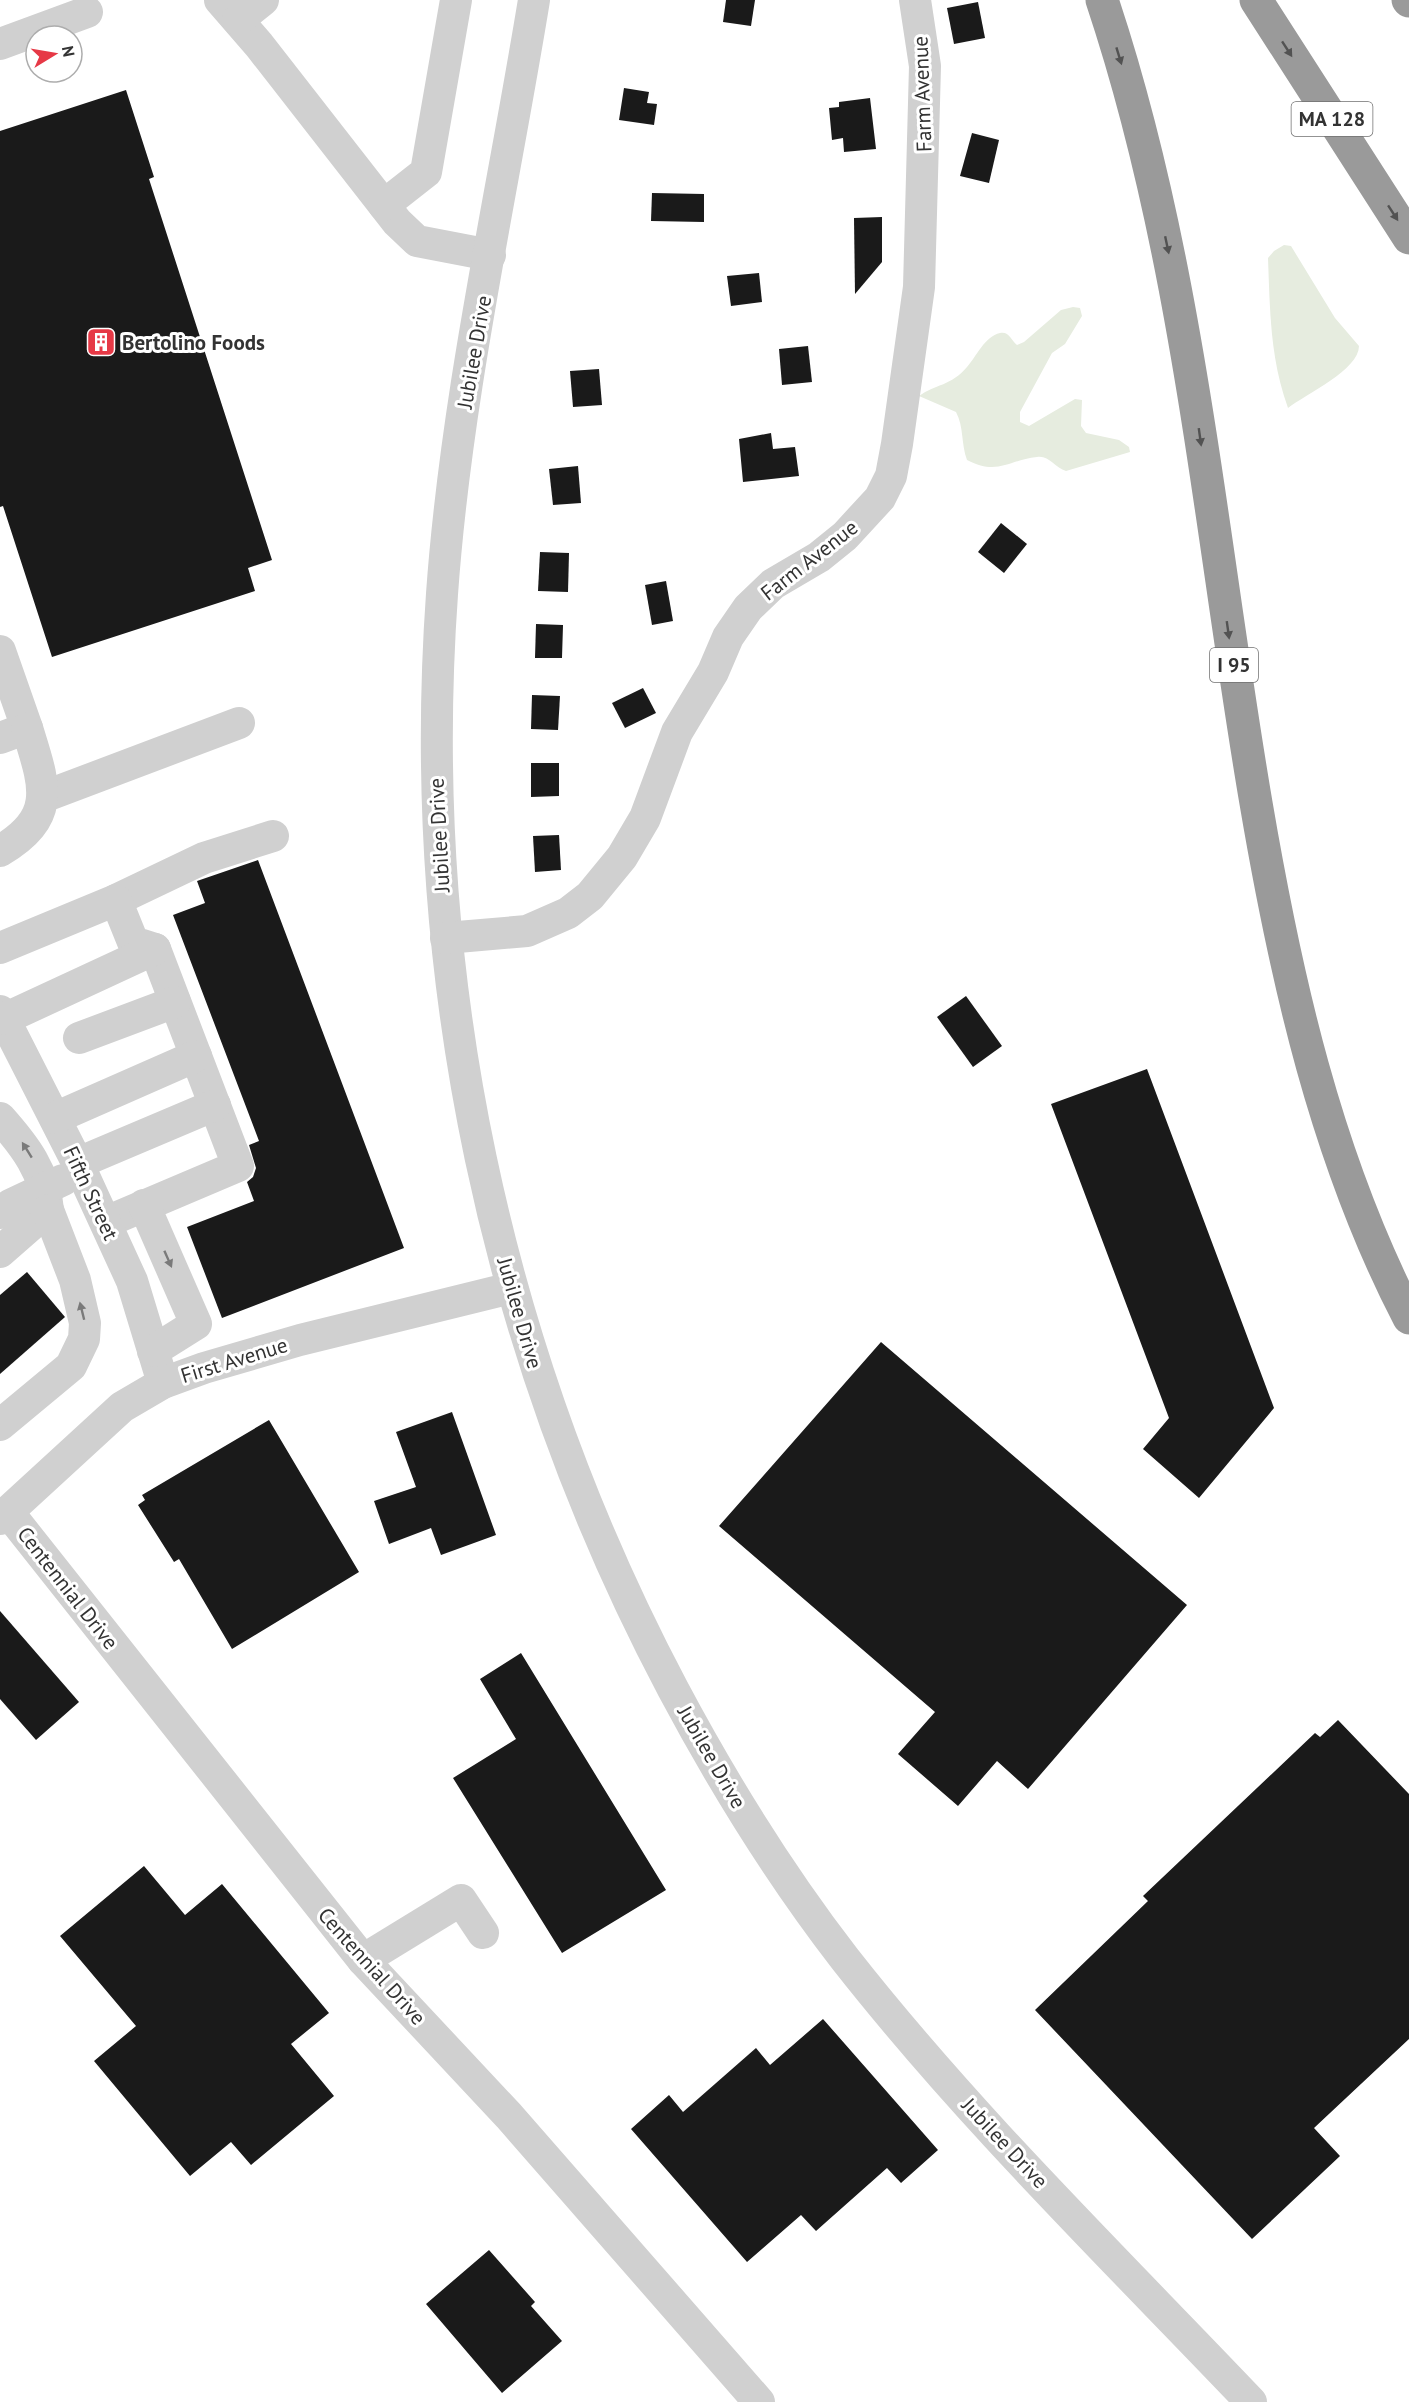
<svg xmlns="http://www.w3.org/2000/svg" width="1409" height="2402" font-family="'PT Sans',sans-serif">
<style>
.green{fill:#e6ecdf}
.building{fill:#1a1a1a}
.lines{fill:none;stroke-linecap:round;stroke-linejoin:round}
.minor{stroke:#d0d0d0;stroke-width:32}
.highway{stroke:#9a9a9a;stroke-width:33}
.oneway{fill:#525252}
.oneway2{fill:#7a7a7a}
.labels{text-anchor:middle;dominant-baseline:central;stroke-width:6;stroke-linejoin:round;paint-order:stroke}
.shield{fill:#fff;stroke:#707070;stroke-width:1.5}
.shield-label{font-size:20px;font-weight:bold;fill:#333}
.street-label{font-size:21px;fill:#333;stroke:#fff}
.poi-label{font-size:21px;font-weight:bold;fill:#333;stroke:#fff;text-anchor:start}
</style>
<rect width="100%" height="100%" fill="#fff"/>
<g class="green">
<path d="M1284,245l7,1 44,72 24,28c0,24 -53,48 -71,62 -18,-50 -18,-97 -20,-150l6,-7z"/>
<path d="M1073,307l7,1 2,8 -17,28 -13,9 -32,59v10l9,4 46,-27 7,1 -1,26 5,7 33,7 10,7 1,5 -64,19c-11,-3 -17,-16 -29,-14 -29,3 -39,19 -70,3 -6,-16 -3,-33 -11,-48l-37,-16c17,-12 32,-10 48,-29 9,-10 18,-31 33,-34 9,-2 11,7 17,12l7,-3 37,-32z"/>
</g>
<g class="building">
<polygon points="726,0 755,0 751,26 723,22"/>
<polygon points="978,2 985,38 954,44 947,8"/>
<polygon points="624,88 649,92 647,103 657,104 654,125 619,120"/>
<polygon points="126,90 154,177 149,179 272,560 248,568 255,591 52,657 3,506 0,507 0,131"/>
<polygon points="870,98 876,149 844,152 843,138 832,140 829,108 839,107 839,102"/>
<polygon points="972,133 999,140 989,183 960,176"/>
<polygon points="652,193 704,194 704,222 651,221"/>
<polygon points="882,217 882,262 855,294 854,218"/>
<polygon points="759,273 762,302 731,306 727,276"/>
<polygon points="808,346 812,382 782,385 779,349"/>
<polygon points="599,369 602,405 573,407 570,371"/>
<polygon points="771,433 773,449 795,447 799,476 743,482 739,439"/>
<polygon points="578,466 581,503 553,505 549,469"/>
<polygon points="1001,523 1027,544 1004,573 978,552"/>
<polygon points="540,552 569,553 568,592 538,591"/>
<polygon points="666,581 673,621 652,625 645,585"/>
<polygon points="536,624 563,625 562,658 535,658"/>
<polygon points="643,688 656,713 625,728 612,703"/>
<polygon points="532,695 560,696 558,730 531,729"/>
<polygon points="531,763 559,763 559,796 531,797"/>
<polygon points="559,835 561,870 535,872 533,836"/>
<polygon points="258,860 404,1248 222,1318 187,1227 254,1201 247,1182 253,1177 256,1168 249,1145 259,1141 173,915 205,903 197,881"/>
<polygon points="966,996 1002,1046 973,1067 937,1017"/>
<polygon points="1147,1069 1274,1408 1199,1498 1143,1449 1169,1418 1051,1104"/>
<polygon points="27,1272 65,1317 0,1374 0,1295"/>
<polygon points="881,1342 1187,1605 1028,1789 997,1761 958,1806 898,1754 935,1712 719,1526"/>
<polygon points="452,1412 496,1535 441,1555 431,1528 389,1544 374,1501 416,1487 396,1432"/>
<polygon points="269,1420 359,1572 232,1649 179,1559 174,1562 138,1505 145,1500 142,1495"/>
<polygon points="0,1611 79,1702 36,1740 0,1699"/>
<polygon points="521,1653 666,1890 562,1953 453,1778 516,1739 480,1679"/>
<polygon points="1338,1720 1409,1794 1409,2039 1314,2128 1340,2156 1252,2239 1035,2010 1148,1901 1143,1896 1315,1733 1320,1737"/>
<polygon points="144,1866 185,1915 222,1884 329,2013 291,2044 334,2096 251,2165 231,2142 190,2176 94,2061 136,2026 60,1936"/>
<polygon points="823,2019 938,2150 901,2183 887,2168 816,2231 801,2215 747,2262 631,2129 669,2095 683,2112 756,2048 770,2065"/>
<polygon points="489,2250 535,2302 531,2306 562,2341 502,2393 426,2304"/>
</g>
<g class="lines">
<g class="minor">
<polyline points="220,0 259,45 397,222 417,241 490,255"/>
<path d="M534,0c-32,196 -78,396 -92,594 -27,379 53,759 231,1095 50,94 107,186 172,270 124,158 268,298 406,443"/>
<polyline points="238,20 263,0"/>
<polyline points="0,44 87,12"/>
<polyline points="384,205 426,172 456,0"/>
<polyline points="0,651 27,728 0,738"/>
<polyline points="43,797 239,723"/>
<path d="M0,851c59,-35 44,-67 27,-123"/>
<polyline points="116,900 204,858 273,836"/>
<polyline points="446,938 527,931 568,913 590,896 622,857 645,818 677,732 713,672 728,637 748,608 773,584 819,557 845,536 880,498 891,476 897,444 919,287 925,66 915,0"/>
<polyline points="0,948 116,900 133,942 155,949 238,1166 106,1222"/>
<polyline points="0,1011 82,1172 132,1281 163,1383"/>
<polyline points="4,1019 155,949"/>
<polyline points="79,1038 175,1002"/>
<path d="M0,1118c25,28 45,54 48,92l-48,42"/>
<polyline points="55,1118 196,1056"/>
<polyline points="78,1163 215,1105"/>
<polyline points="144,1205 196,1324 153,1351"/>
<polyline points="0,1213 10,1205 63,1180"/>
<polyline points="0,1425 71,1366 84,1339 85,1323 75,1280 48,1210"/>
<polyline points="8,1512 363,1960 509,2116 759,2402"/>
<polyline points="0,1519 122,1407 163,1383 204,1368 300,1340 511,1288"/>
<polyline points="363,1960 461,1900 483,1933"/>
</g>
<g class="highway">
<path d="M1102,0c87,260 108,534 154,803 30,176 70,355 153,515"/>
<polyline points="1256,0 1409,238"/>
<polyline points="1408,0 1409,1"/>
</g>
</g>
<defs><path id="oneway-solid" d="M-6-.8H1V-3.2L6.5 0L1 3.2V.8H-6Z" transform="scale(1.5)"/></defs>
<g class="oneway">
<use href="#oneway-solid" transform="translate(1287 49) rotate(57)"/>
<use href="#oneway-solid" transform="translate(1119 56) rotate(73)"/>
<use href="#oneway-solid" transform="translate(1393 213) rotate(57)"/>
<use href="#oneway-solid" transform="translate(1167 245) rotate(78)"/>
<use href="#oneway-solid" transform="translate(1200 437) rotate(82)"/>
<use href="#oneway-solid" transform="translate(1228 630) rotate(82)"/>
</g>
<g class="oneway2">
<use href="#oneway-solid" transform="translate(27 1150) rotate(-122)"/>
<use href="#oneway-solid" transform="translate(168 1259) rotate(66)"/>
<use href="#oneway-solid" transform="translate(82 1311) rotate(-104)"/>
</g>
<defs>
<g id="building-square" transform="scale(1.5)"><rect x="-9" y="-9" width="18" height="18" rx="4" fill="#e63946" stroke="#fff"/><path d="M-4-6H4V6H1V3H-1V6H-4ZM-2.5-4.3h1.7v1.8h-1.7ZM.8-4.3h1.7v1.8H.8ZM-2.5-1h1.7V.8h-1.7ZM.8-1h1.7V.8H.8Z" fill="#fff"/></g>
</defs>
<g fill-rule="evenodd">
<use href="#building-square" x="101" y="342"/>
</g>
<g class="labels">
<g class="shield">
<rect x="1291.5" y="102" width="81" height="34" rx="4.5"/>
<rect x="1210" y="648" width="48" height="34" rx="4.5"/>
</g>
<g class="shield-label">
<text x="1332" y="119">MA 128</text>
<text x="1234" y="665">I 95</text>
</g>
<g class="street-label">
<text transform="translate(922 94) rotate(-92)">Farm Avenue</text>
<text transform="translate(474 352) rotate(-80)">Jubilee Drive</text>
<text transform="translate(809 560) rotate(-38)">Farm Avenue</text>
<text transform="translate(439 835) rotate(-93)">Jubilee Drive</text>
<text transform="translate(91 1193) rotate(65)">Fifth Street</text>
<text transform="translate(520 1313) rotate(74)">Jubilee Drive</text>
<text transform="translate(234 1360) rotate(-17)">First Avenue</text>
<text transform="translate(68 1588) rotate(52)">Centennial Drive</text>
<text transform="translate(712 1757) rotate(60)">Jubilee Drive</text>
<text transform="translate(372 1966) rotate(48)">Centennial Drive</text>
<text transform="translate(1005 2143) rotate(47)">Jubilee Drive</text>
</g>
<g class="poi-label">
<text x="122" y="342">Bertolino Foods</text>
</g>
</g>
<g transform="translate(54 54) rotate(79)"><circle r="28" fill="#ffffff" stroke="#adadad" stroke-width="1.5"/>
<path d="M0-4.5L10 22L0 15L-10 22Z" fill="#e63946"/>
<text y="-9" font-size="16" font-weight="bold" text-anchor="middle" fill="#333333">N</text>
</g>
</svg>
